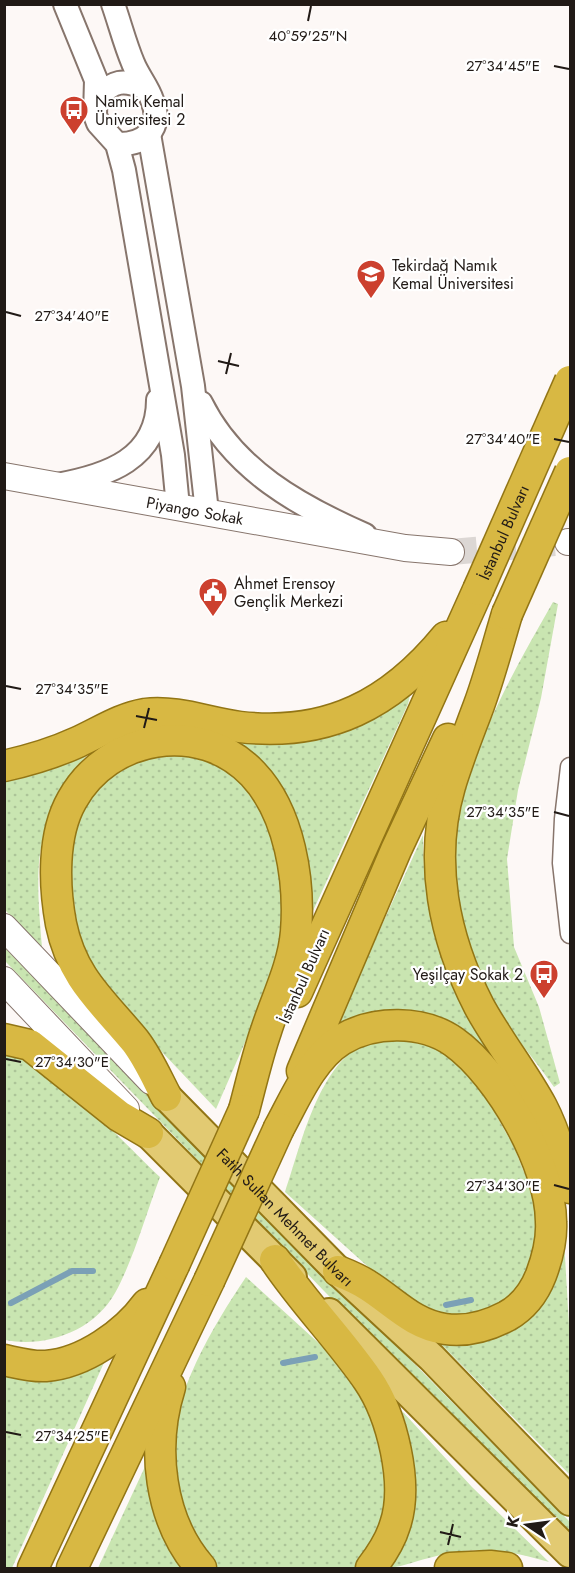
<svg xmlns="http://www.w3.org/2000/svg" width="575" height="1573" font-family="Jost,sans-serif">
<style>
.grass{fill:url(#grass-dots)}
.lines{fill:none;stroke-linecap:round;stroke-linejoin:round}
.stream{stroke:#7ba0b6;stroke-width:6}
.secondary-tunnel{stroke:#dcd7d4;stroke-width:26;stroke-dasharray:26 13;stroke-linecap:butt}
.minor-casing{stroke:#87756c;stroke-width:21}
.tertiary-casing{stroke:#87756c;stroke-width:26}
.secondary-casing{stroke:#87756c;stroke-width:28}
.primary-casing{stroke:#927515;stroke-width:32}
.trunk-casing{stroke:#927515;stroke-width:33}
.minor{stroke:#fff;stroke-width:18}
.tertiary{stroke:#fff;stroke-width:22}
.secondary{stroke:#fff;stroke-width:26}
.primary{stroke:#e2ca72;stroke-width:28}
.trunk{stroke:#d8b843;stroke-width:30}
.trunk-bridge-casing{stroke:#927515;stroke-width:33;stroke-linecap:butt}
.trunk-bridge{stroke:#d8b843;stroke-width:30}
.ticks{fill:none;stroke:#211a16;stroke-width:2}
.labels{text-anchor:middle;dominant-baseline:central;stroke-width:4.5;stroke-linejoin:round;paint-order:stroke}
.poi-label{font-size:16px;fill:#211a16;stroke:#fff;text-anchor:start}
.street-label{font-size:16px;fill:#211a16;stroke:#fff}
.ticks-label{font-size:15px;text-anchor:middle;fill:#211a16;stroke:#fff;stroke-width:4.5;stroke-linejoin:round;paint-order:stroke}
</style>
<defs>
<pattern id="grass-dots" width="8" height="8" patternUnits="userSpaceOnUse" patternTransform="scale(1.5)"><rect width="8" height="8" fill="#c9e5b1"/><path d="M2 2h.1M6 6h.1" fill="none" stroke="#acc498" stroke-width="1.8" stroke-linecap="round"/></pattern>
</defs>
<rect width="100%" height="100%" fill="#fdf8f6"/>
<g class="grass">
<path d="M553,602l5,2 -17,94 -23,92 -11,69 7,88 25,60 21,76 -6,4c-21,-30 -46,-58 -64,-89 -7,-12 -11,-26 -16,-38 -53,-130 16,-247 79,-358z"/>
<polygon points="410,695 408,704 312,913 309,884 223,734 380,714"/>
<path d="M92,748c-58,74 -58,108 -50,199l-37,-37 -1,-130z"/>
<polygon points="153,754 182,754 224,767 241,782 263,812 278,843 284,915 273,978 216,1109 105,992 80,944 68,858 73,830 87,801 106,779"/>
<polygon points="423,835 424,870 436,930 494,1050 485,1056 472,1043 335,1028"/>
<polygon points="4,947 570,1522 570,1533 355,1323 5,961"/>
<path d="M408,1034l46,21 26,31 34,61 18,45 6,27 -3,36 -6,23 -32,32 -47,10 -54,-28 -111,-100c16,-47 31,-118 74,-146 12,-8 35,-9 49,-12z"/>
<path d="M4,1053c45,7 121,91 156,124 -13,34 -27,84 -45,116 -21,38 -69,55 -110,47z"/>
<path d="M563,1222l7,121v132l-132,-134c49,1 97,-5 114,-59 6,-19 8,-41 11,-60z"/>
<path d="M246,1277l99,90 29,48 15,76 -9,39 -13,30 -13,8h-140l-10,-8c-9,-22 -29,-64 -32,-86 -9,-65 39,-145 74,-197z"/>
<polygon points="107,1356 12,1568 4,1568 4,1370"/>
<path d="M402,1411l70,76 77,75c-46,-14 -74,-16 -120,-4 -17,4 -29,10 -46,10l32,-78 -6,-55z"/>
<polygon points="149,1458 188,1568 98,1568"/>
</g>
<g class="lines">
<g class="stream">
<polyline points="11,1303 72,1271 93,1271"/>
<polyline points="446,1305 471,1300"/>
<polyline points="283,1363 315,1357"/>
</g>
<polyline class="secondary-tunnel" points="451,552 568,542"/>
<g class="minor-casing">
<polyline id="minor" points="570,767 564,819 562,863 570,934"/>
</g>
<g class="tertiary-casing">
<g id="tertiary">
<polyline points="65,4 96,80 95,115 98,123 117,144 124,170 173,455 178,507"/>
<path d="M113,4c7,20 12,40 20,59 5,13 15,24 19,37 12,29 -8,45 -35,44"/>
<path d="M98,96c16,-15 25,-17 45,-9"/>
<polyline points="149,134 193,386 207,512"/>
<path d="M201,403c33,67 98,103 164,132"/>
<path d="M57,485c50,-9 101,-26 101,-85"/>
</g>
</g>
<g class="secondary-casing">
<g id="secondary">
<path id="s1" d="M4,476l401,72 46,4"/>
<polyline points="568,542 570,542"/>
<polyline points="4,927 151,1081"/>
<polyline points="4,980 126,1109"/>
</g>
</g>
<g class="primary-casing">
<g id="primary">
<path id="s2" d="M166,1096l172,175 94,87 138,143"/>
<polyline points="148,1133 292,1277"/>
<polyline points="329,1313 570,1553"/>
</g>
</g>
<g class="trunk-casing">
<g id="trunk">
<path d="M507,614c-9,30 -17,61 -28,91 -10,27 -21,54 -29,81 -22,75 -6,152 29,220 19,35 44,66 63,101 13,25 21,53 28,81"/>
<path d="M4,766c27,-6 50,-13 74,-24 22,-10 43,-24 67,-28 32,-4 64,9 95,13 88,10 151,-23 206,-90"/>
<polyline points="297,992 478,590"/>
<polyline points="4,1039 30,1045 119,1116 148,1133"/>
<polyline points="302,1071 396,850 448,739"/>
<path d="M166,1096c-10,-19 -18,-38 -31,-55 -33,-40 -63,-63 -74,-117 -7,-38 -9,-89 11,-124 36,-65 128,-82 181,-26 37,39 47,107 43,158 -3,35 -20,67 -30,99 -9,26 -15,53 -22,79"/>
<path d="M279,1128c16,-29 32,-69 62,-88 33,-20 82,-20 113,2 46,33 97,123 97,180 1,18 -4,37 -10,53 -7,18 -18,32 -34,41 -19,10 -41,16 -62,13 -32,-4 -52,-28 -78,-44 -9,-6 -19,-10 -29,-14"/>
<path d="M275,1260c28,42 64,78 93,120 24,35 41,104 27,145 -5,17 -14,30 -24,43"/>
<path d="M4,1360c14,3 28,7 42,6 38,-3 79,-32 101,-62"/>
<path d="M170,1387c-19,60 -11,133 31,181"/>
<polyline points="33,1568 174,1265"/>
<polyline points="72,1568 209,1281"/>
<polyline points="450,1568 490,1566 507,1568"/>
</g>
</g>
<use href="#minor" class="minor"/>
<use href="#tertiary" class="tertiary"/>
<use href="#secondary" class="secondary"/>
<use href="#primary" class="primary"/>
<use href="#trunk" class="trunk"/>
<g class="trunk-bridge-casing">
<g id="trunk-bridge">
<path id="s3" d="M478,590l92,-209"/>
<polyline points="507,614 570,472"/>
<polyline points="174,1265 244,1110"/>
<polyline points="209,1281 279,1128"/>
</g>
</g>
<use href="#trunk-bridge" class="trunk-bridge"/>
</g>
<path class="ticks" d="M308,21l3,-15M554,66l15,3M6,312l15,4M218,361l21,5M226,374l5,-21M554,439l15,3M6,686l15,3M136,716l21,4M144,728l5,-20M554,812l15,4M6,1059l15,3M554,1185l15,4M6,1432l15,3M440,1532l21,5M448,1545l5,-21"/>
<defs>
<g id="bus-pin" transform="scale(1.5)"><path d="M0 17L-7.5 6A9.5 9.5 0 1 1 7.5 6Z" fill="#cc402e" stroke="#fff"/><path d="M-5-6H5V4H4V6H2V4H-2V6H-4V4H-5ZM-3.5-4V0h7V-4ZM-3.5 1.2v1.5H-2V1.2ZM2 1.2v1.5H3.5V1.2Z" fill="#fff"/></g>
<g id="university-pin" transform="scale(1.5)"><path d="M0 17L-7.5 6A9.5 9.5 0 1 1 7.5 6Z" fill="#cc402e" stroke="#fff"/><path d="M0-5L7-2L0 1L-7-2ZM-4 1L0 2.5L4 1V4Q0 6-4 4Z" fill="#fff"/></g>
<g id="civic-pin" transform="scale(1.5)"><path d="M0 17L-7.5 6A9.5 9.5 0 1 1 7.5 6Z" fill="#cc402e" stroke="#fff"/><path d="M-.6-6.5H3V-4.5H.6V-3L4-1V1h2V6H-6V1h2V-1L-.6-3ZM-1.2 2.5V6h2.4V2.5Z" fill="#fff"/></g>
</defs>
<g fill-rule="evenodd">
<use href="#bus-pin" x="74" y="110"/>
<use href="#university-pin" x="371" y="274"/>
<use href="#civic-pin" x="213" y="592"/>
<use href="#bus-pin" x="544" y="974"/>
</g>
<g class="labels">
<g class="poi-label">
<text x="95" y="101">Namık Kemal<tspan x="95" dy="18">Üniversitesi 2</tspan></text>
<text x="392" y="265">Tekirdağ Namık<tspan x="392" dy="18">Kemal Üniversitesi</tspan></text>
<text x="234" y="583">Ahmet Erensoy<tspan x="234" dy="18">Gençlik Merkezi</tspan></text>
<text x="523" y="974" text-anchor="end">Yeşilçay Sokak 2</text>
</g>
<g class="street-label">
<text stroke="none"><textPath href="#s1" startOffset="194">Piyango Sokak</textPath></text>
<text stroke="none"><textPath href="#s3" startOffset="63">İstanbul Bulvarı</textPath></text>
<text transform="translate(304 976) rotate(-66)">İstanbul Bulvarı</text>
<text stroke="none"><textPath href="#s2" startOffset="170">Fatih Sultan Mehmet Bulvarı</textPath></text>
</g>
</g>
<g class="ticks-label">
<text x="308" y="41">40°59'25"N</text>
<text x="503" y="71">27°34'45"E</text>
<text x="72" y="321">27°34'40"E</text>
<text x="503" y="444">27°34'40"E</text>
<text x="72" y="694">27°34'35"E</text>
<text x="503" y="817">27°34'35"E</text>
<text x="72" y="1067">27°34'30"E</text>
<text x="503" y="1191">27°34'30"E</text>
<text x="72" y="1441">27°34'25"E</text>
</g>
<rect width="575" height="1573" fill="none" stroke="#211a16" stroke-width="12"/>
<g transform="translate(527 1525) rotate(283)" stroke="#ffffff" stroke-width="4.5" paint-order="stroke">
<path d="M0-4.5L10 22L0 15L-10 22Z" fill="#211a16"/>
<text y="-9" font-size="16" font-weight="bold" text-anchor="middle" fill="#211a16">K</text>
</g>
</svg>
